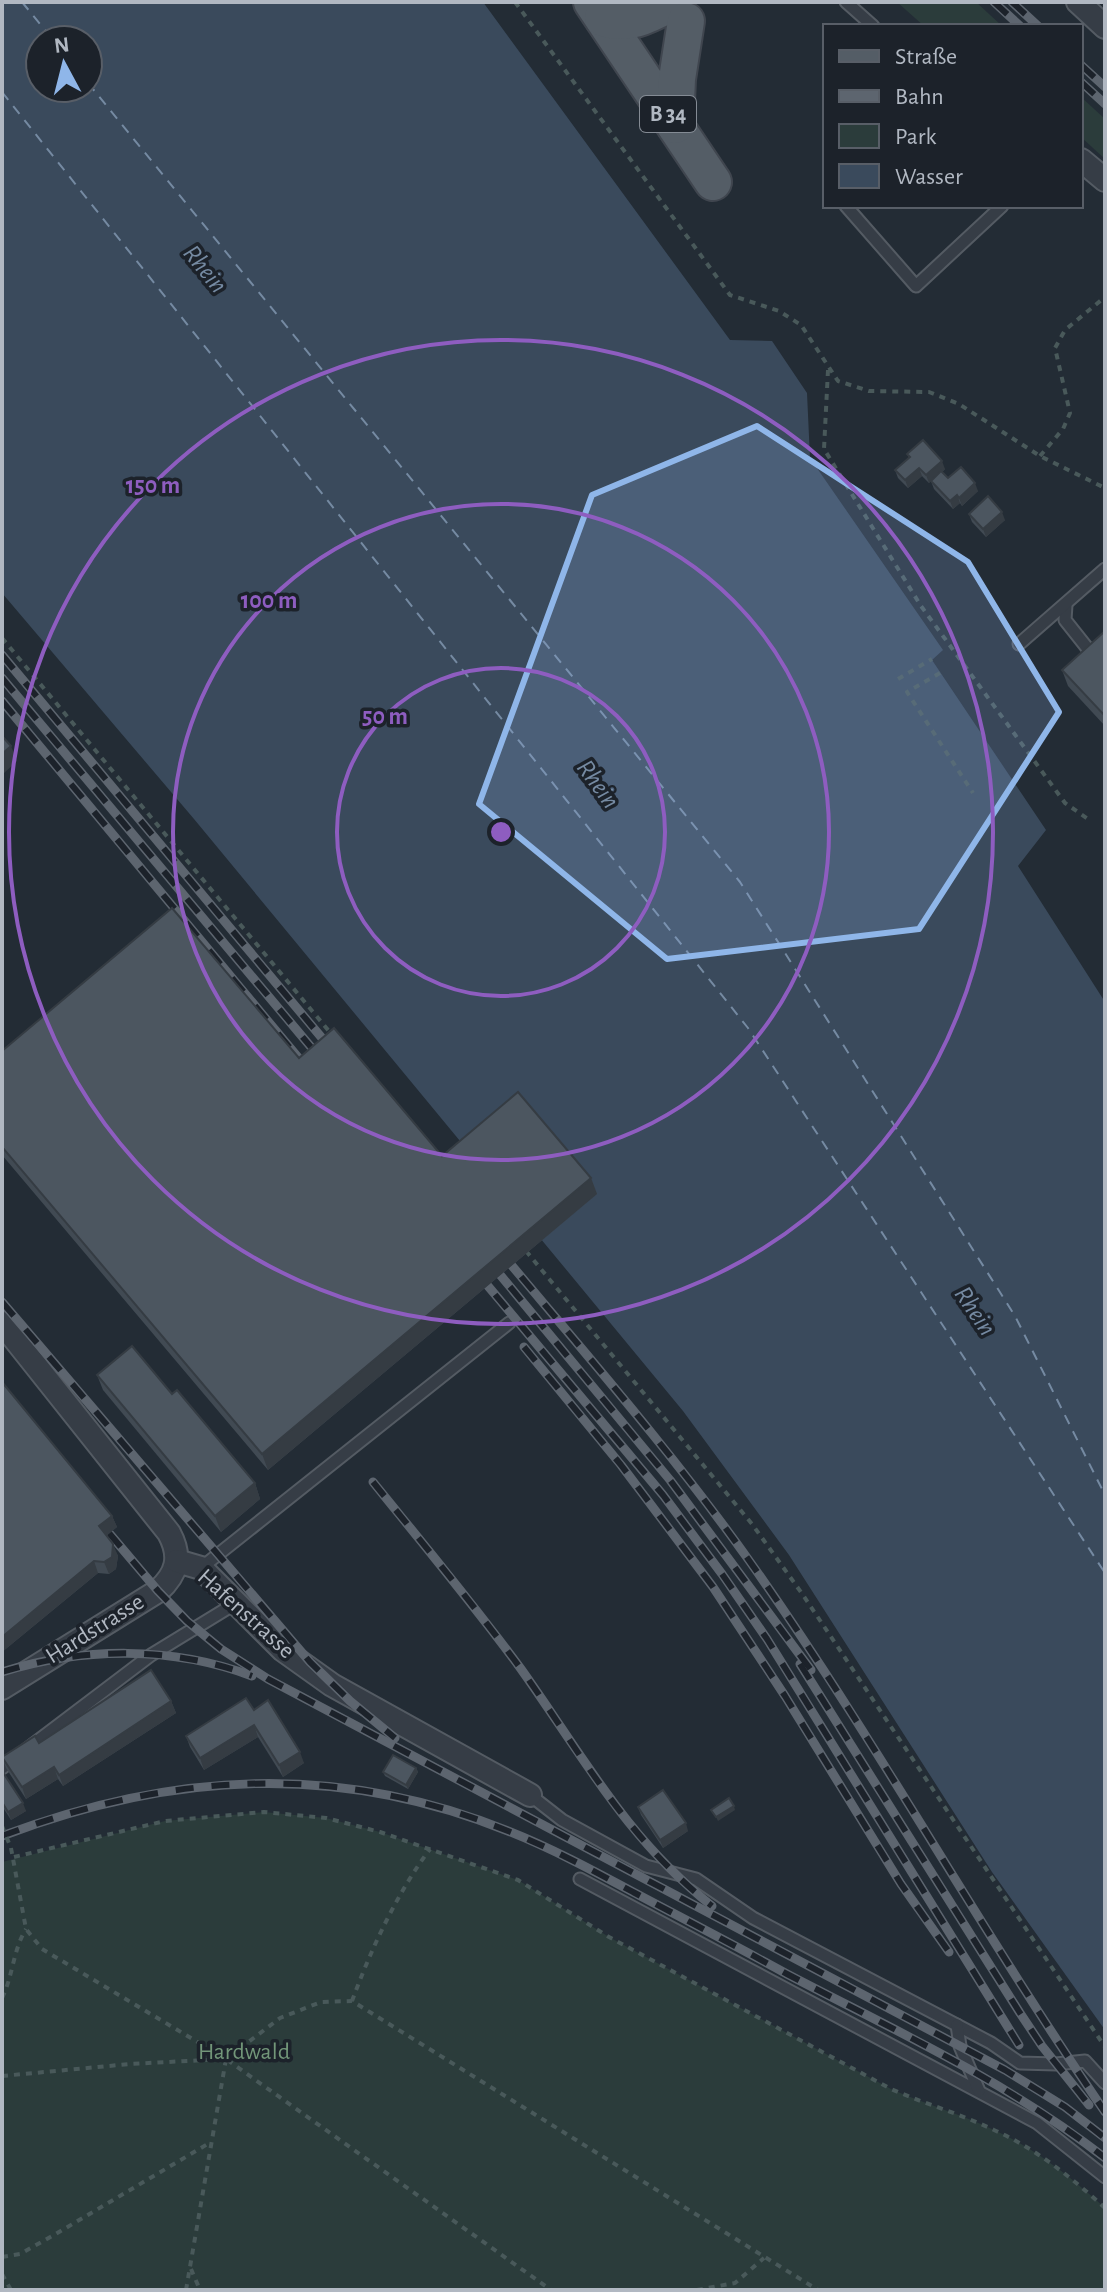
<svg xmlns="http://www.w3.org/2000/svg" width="1107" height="2292" font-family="'Alegreya Sans',sans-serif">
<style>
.green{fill:#2b3c3b}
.water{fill:#3a4a5c;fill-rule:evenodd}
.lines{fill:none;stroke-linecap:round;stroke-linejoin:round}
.ferry{stroke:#758aa2;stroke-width:2;stroke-dasharray:10 8;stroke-linecap:butt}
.lane-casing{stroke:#545b63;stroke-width:15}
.street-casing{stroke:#545b63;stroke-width:26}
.primary-casing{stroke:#40464f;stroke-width:40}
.path{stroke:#49595a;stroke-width:4;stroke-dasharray:6 6;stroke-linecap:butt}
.lane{stroke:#363d46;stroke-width:11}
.street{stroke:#363d46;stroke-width:22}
.primary{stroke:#545d66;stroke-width:36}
.rail-casing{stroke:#5d656f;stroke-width:9}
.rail{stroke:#1c222a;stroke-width:6;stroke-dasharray:18;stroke-linecap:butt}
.path-bridge{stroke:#49595a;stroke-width:4;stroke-dasharray:6 6;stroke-linecap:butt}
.wall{fill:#414a53}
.shaded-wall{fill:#353c43}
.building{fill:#4c5660;stroke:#353c43;stroke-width:2}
.marked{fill:#8fb6e9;fill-opacity:0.2;stroke:#8fb6e9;stroke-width:6;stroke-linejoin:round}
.ring{fill:none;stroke:#8e5dc0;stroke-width:4}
.labels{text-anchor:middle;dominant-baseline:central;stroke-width:7;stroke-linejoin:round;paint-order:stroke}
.shield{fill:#1c222a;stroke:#848b94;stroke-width:2}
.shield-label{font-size:22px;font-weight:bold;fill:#b1b8c2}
.street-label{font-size:24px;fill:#b1b8c2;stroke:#1c222a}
.park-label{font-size:24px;fill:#729679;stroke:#1c222a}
.water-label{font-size:26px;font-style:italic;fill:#758aa2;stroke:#1c222a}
.centre{fill:#8e5dc0;stroke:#1c222a;stroke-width:4}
.ring-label{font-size:24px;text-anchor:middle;font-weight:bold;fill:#8e5dc0;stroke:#1c222a;stroke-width:7;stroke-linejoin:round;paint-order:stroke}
</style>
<rect width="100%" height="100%" fill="#232c35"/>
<g class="green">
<polygon points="897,2 976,2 1002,26 924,26"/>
<polygon points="1081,97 1105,119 1105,159 1081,137"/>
<path d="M264,1812l62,6 54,14 138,48 91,57 282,152c34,15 70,25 103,41 41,18 78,48 111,78v82h-1103v-428l163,-41z"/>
</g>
<path class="water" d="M2,2h481l247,338 42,1 35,52 3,65 133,192 -11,10 114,170 -28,36 87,136v1028l-113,-158 -203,-317 -106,-144 -489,-592 -192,-226zM40,40h48v48h-48z"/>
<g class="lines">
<g class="ferry">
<polyline points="22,2 53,40"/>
<polyline points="88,83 740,882 1015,1316 1105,1495"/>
<polyline points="2,92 748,1028 1105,1573"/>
</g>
<g class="lane-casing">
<g id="lane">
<polyline points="846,2 873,26"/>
<polyline points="846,206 916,286 1002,206"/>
<polyline points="1066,605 1065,620 1092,654"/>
<polyline points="1019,644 1105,569"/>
<polyline points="201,1568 509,1323"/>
<polyline points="2,1768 151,1655 236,1603"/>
<polyline points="530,1795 562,1820 646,1866 696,1879 753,1918 991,2043 1020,2063 1056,2064 1085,2061 1105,2083"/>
<polyline points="580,1879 1037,2123 1105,2177"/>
<polyline points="957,2025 960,2046 979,2091"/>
</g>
</g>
<g class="street-casing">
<g id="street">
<polyline points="1078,2 1105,27"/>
<polyline points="1081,160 1105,180"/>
<path d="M2,1323l167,210c13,24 8,41 -11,58l-156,97"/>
<polyline points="177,1561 201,1568 283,1650 332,1685 530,1795"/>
</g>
</g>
<g class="primary-casing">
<g id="primary">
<polyline points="592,2 713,182"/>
<path d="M603,18c26,9 47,-4 70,-16"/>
<polyline points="675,125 677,79 686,21"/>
</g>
</g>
<g class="path">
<polyline points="515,2 730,295 779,311 801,325 838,381 869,391 929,392 959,404 1040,456 1105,488"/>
<polyline points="828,370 824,449 921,606 1065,803 1088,819"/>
<polyline points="1040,456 1063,429 1070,413 1055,348 1065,330 1105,297"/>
<polyline points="2,638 333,1036"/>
<polyline points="940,673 907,692 973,793"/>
<polyline points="898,679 932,659"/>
<polyline points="526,1251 752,1524 803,1595 1105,2047"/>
<polyline points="11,1848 26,1929 42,1949 226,2059 551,2290"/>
<path d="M14,1857l151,-36 99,-9 62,6 54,14 138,48 91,57 282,152c34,15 70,25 103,41 41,18 78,48 111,78"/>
<path d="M2,1998c11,-22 11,-48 24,-69"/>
<path d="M352,2001c19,-52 45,-108 78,-152"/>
<polyline points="2,2076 130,2064 224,2059"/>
<polyline points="2,2257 20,2254 54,2235 211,2142"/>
<polyline points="191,2269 200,2290"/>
<polyline points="2,2274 11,2290"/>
<polyline points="186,2290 226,2059 280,2018 321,2002 352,2001 818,2290"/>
<polyline points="697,2290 735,2283 764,2258"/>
</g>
<use href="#lane" class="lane"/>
<use href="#street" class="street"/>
<use href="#primary" class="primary"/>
<g class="rail-casing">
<g id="rail">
<polyline points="994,2 1020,26"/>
<polyline points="1012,2 1038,26"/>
<polyline points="1081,65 1105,87"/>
<polyline points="1081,82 1105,104"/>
<polyline points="2,655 337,1056"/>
<polyline points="2,678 326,1065"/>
<polyline points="2,701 311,1073"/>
<path d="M498,1249c85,102 173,202 250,310 127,179 233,372 357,553"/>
<polyline points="487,1259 670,1480 811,1670"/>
<polyline points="472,1267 663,1495 722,1574 767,1639 1019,2045"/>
<polyline points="2,1302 310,1662 350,1701 395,1738"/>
<polyline points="524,1347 621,1465 713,1587 785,1696 901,1884 949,1952"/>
<path d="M373,1482c50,62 101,123 148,187 62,87 105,169 191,237"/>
<polyline points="109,1533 158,1591 187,1621 221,1649 268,1679 1005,2070 1065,2107 1105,2138"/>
<polyline points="800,1664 1020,2013 1042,2046 1089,2105"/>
<path d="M2,1672c81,-25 170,-26 250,4"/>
<path d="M2,1836c170,-64 335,-74 506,-5 43,17 84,39 125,61 51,27 103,54 154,82 109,57 221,108 318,184"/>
</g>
</g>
<use href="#rail" class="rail"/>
<polyline class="path-bridge" points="2,1826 11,1848"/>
</g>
<g class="wall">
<polygon points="907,454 945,469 942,472 948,478 978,491 962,506 960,503 953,509 934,489 931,481 929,483 922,476 908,488 898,478 895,470 909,458"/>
<polygon points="969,514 1005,520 986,537 972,522"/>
<polygon points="1105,631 1105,726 1068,686 1062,670"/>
<polygon points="2,1051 299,1058 442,1156 591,1178 597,1194 268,1470 2,1155"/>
<polygon points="97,1375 255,1483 260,1499 221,1532 103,1390"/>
<polygon points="112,1516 117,1527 107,1535 118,1556 116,1569 109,1574 98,1573 2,1652"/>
<polygon points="171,1701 176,1713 63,1786 58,1779 26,1799 6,1768 2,1757 39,1743"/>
<polygon points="254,1710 304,1763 283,1777 258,1737 204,1770 190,1747 186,1736"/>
<polygon points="416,1768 418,1772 408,1789 385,1776 383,1772"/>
<polygon points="2,1775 26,1811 11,1820 2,1806"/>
<polygon points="638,1807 688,1831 663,1848 641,1815"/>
</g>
<g class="shaded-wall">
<polygon points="942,461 945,469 929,483 926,475"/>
<polygon points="919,468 922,476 908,488 905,480"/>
<polygon points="975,483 978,491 962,506 959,498"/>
<polygon points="957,495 960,503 953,509 950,501"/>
<polygon points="1002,512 1005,520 986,537 983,529"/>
<polygon points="11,746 17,761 2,775 2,754"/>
<polygon points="591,1178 597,1194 268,1470 262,1454"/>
<polygon points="255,1483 260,1499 221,1532 215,1516"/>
<polygon points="112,1516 117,1527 104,1538 99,1526"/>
<polygon points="113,1544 118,1556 116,1569 109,1574 104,1562"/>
<polygon points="94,1561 98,1573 2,1652 2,1637"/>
<polygon points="171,1701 176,1713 63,1786 59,1775"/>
<polygon points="254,1725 258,1737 204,1770 200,1758"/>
<polygon points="300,1752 304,1763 283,1777 279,1765"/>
<polygon points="54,1767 58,1779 26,1799 22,1787"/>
<polygon points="416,1768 418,1772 408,1789 406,1785"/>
<polygon points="23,1803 26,1811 11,1820 8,1812"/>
<polygon points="734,1806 735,1810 718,1821 716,1817"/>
<polygon points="686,1823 688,1831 663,1848 660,1840"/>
</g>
<g class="building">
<polygon points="923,440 942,461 926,475 919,468 905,480 895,470 910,457 907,454"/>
<polygon points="961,467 975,483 959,498 957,495 950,501 931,481 941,471 948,478"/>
<polygon points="988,496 1002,512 983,529 969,514"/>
<polygon points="1105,631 1105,716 1062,670"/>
<polygon points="2,736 11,746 2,754"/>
<polygon points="172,908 299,1058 334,1028 442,1156 518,1092 591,1178 262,1454 2,1147 2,1051"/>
<polygon points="132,1346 172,1394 177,1390 255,1483 215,1516 97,1375"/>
<polygon points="2,1382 112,1516 99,1526 113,1544 112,1557 104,1562 94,1561 2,1637"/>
<polygon points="151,1670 171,1701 59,1775 54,1767 22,1787 2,1757 35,1736 39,1743"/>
<polygon points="246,1698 254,1710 268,1700 300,1752 279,1765 254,1725 200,1758 186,1736"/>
<polygon points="393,1755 416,1768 406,1785 383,1772"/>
<polygon points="4,1774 23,1803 8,1812 2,1802 2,1775"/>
<polygon points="663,1790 686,1823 660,1840 638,1807"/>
<polygon points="729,1798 734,1806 716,1817 711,1810"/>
</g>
<path class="marked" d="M757,426l211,136 91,150 -140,217 -252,30 -188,-155 113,-309z"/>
<g class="ring">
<circle cx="501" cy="832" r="164"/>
<circle cx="501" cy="832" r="328"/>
<circle cx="501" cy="832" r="492"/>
</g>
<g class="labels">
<rect class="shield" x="640" y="96" width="56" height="36" rx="6"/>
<g class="shield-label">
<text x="668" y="114">B 34</text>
</g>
<g class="street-label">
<text transform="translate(246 1614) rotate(42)">Hafenstrasse</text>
<text transform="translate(95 1629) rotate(-32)">Hardstrasse</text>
</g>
<g class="park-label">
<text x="244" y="2052">Hardwald</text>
</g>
<g class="water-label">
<text transform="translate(205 269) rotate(51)">Rhein</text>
<text transform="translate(598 784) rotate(54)">Rhein</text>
<text transform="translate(975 1311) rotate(56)">Rhein</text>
</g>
</g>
<circle cx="501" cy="832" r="12" class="centre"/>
<g class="ring-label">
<text x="153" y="493">150 m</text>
<text x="269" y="608">100 m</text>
<text x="385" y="724">50 m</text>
</g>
<rect width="1107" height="2292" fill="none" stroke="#b1b8c2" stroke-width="8"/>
<rect x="823" y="24" width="260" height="184" fill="#1c222a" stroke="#585e67" stroke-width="2"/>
<rect x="839" y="50" width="40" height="12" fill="#545d66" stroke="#585e67" stroke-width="2"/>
<text x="895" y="64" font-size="24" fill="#b1b8c2">Straße</text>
<rect x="839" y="90" width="40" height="12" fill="#5d656f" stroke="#585e67" stroke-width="2"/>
<text x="895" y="104" font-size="24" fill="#b1b8c2">Bahn</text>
<rect x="839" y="124" width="40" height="24" fill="#2b3c3b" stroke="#585e67" stroke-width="2"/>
<text x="895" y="144" font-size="24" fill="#b1b8c2">Park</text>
<rect x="839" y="164" width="40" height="24" fill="#3a4a5c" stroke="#585e67" stroke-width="2"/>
<text x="895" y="184" font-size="24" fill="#b1b8c2">Wasser</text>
<g transform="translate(64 64) rotate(353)"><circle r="38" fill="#1c222a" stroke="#585e67" stroke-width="2"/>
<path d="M0-6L14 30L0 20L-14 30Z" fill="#8fb6e9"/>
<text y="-12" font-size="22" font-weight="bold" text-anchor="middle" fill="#b1b8c2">N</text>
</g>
</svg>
